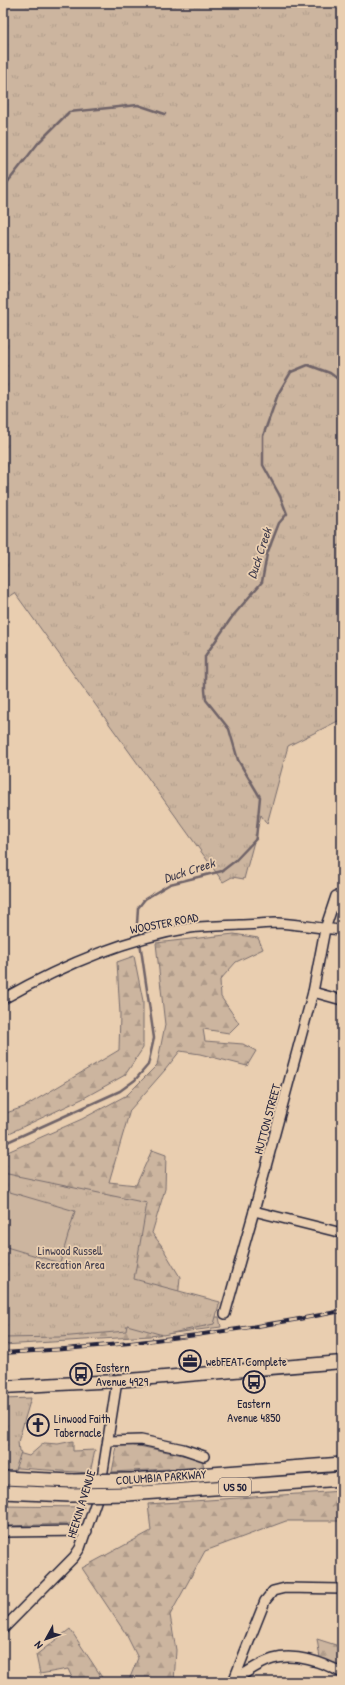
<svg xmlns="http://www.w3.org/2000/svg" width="345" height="1685" font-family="'Patrick Hand',sans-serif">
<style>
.forest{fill:url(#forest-firs);stroke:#776c6d}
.park{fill:url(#park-tufts);stroke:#776c6d}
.garden{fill:#ccb59f;stroke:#776c6d}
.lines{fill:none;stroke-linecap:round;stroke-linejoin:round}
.stream{stroke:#6f6468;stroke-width:2.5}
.minor-casing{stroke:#22223b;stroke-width:12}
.major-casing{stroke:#22223b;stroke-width:15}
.highway-casing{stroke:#22223b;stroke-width:16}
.minor{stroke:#e9ceb0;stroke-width:9}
.major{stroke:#e9ceb0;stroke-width:12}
.highway{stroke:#e9ceb0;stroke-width:13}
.rail-casing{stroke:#22223b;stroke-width:4}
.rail{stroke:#e9ceb0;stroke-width:2.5;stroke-dasharray:8;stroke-linecap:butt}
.highway-bridge-casing{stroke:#22223b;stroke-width:16;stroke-linecap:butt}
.highway-bridge{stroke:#e9ceb0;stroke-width:13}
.labels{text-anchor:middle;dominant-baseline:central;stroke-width:3.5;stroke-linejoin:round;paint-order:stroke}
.shield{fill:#e9ceb0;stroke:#5e565e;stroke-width:1}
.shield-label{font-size:11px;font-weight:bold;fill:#22223b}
.street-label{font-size:12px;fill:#22223b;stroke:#e9ceb0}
.park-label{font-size:12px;fill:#443f4f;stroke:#e9ceb0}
.poi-label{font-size:12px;fill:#22223b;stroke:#e9ceb0;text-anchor:start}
.water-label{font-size:13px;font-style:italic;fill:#423e4e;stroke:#e9ceb0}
</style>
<defs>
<pattern id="forest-firs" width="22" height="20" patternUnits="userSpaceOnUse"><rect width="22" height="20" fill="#ccb59f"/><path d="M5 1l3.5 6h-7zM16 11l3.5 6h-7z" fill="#af9b8a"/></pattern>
<pattern id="park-tufts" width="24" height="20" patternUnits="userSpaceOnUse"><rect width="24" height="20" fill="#ccb59f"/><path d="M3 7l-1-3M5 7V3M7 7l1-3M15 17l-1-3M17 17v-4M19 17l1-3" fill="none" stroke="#af9b8a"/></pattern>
</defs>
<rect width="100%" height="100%" fill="#e9ceb0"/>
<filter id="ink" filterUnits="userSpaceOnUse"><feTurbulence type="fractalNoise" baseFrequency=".025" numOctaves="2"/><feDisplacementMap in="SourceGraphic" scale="8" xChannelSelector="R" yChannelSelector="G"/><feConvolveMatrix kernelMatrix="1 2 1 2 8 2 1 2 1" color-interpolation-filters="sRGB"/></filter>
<g filter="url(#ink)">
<g class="forest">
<polygon points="234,934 258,938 263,949 236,962 220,980 221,997 239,1023 229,1033 203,1029 205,1041 243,1044 256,1051 247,1066 200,1054 180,1051 165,1070 130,1110 109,1182 136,1185 152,1150 166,1155 165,1189 152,1233 165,1250 165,1252 180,1277 177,1310 3,1189 3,1154 82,1119 127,1095 157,1065 165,1025 156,943"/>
<polygon points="134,956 143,1001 143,1048 125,1075 82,1099 3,1136 3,1114 24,1107 119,1050 120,1014 117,962"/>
<polygon points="219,1317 221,1327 150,1336 3,1345 3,1324 58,1318"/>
<polygon points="3,1432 15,1452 29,1456 44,1443 58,1444 73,1441 73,1451 95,1450 90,1473 3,1467"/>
<polygon points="134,1445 202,1459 204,1467 112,1472 117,1446"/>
<polygon points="342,1491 342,1521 286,1521 205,1551 170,1615 176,1650 174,1682 122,1682 129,1680 138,1658 126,1634 82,1568 151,1531 148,1504"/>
<polygon points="3,1506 84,1507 71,1524 4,1526 3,1526"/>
<polygon points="70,1629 105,1682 74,1682 68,1669 40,1674 36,1655"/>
<polygon points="317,1639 342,1647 342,1673 321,1664"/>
</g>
<g class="park">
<polygon points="3,3 342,3 342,719 288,746 267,824 261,815 244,879 232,877 223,882 15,593 3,601"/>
<polygon points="3,1173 147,1203 134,1279 220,1302 214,1324 163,1335 127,1325 126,1331 60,1337 3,1338"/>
<polygon points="31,1398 18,1442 19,1451 21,1452 3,1505 3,1399"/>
</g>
<polygon class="garden" points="3,1190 75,1211 60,1263 3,1246"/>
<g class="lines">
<g class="stream">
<polyline points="3,188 39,142 69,112 138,105 165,114"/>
<polyline points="139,937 137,924 138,908 145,899 170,884 222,871 235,861 256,839 260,797 238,760 229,729 206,700 205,690 205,656 232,617 262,582 267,554 279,523 287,514 280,496 263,465 263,436 278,394 291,372 308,365 330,373 342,382"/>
<polyline points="3,1144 120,1091 135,1080 148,1065 154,1038 140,942"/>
</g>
<g class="minor-casing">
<g id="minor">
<polyline points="313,992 342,1000"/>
<path d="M3,999c58,-33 120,-60 187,-71 16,-2 33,-2 49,-3 13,0 26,-2 39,-2 22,1 43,6 64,7"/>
<polyline points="254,1211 342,1233"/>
<polyline points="225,1314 254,1211 313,992 325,929 336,896"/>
<polyline points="109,1441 141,1440 183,1449 204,1456"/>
<polyline points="3,1532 87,1531"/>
<polyline points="3,1629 74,1557 80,1548 100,1490 117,1381"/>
<path d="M235,1680c12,-8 24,-17 38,-21 22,-6 50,3 69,14"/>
<polyline points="233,1682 265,1601 273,1591 285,1588 342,1589"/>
</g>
</g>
<g class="major-casing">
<polyline id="major" points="3,1387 117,1381 342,1362"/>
</g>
<g class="highway-casing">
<g id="highway">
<polyline points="3,1478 73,1481"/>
<polyline points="132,1480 342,1464"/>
<polyline points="3,1492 70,1495"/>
<polyline points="127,1494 342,1479"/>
</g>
</g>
<use href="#minor" class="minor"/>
<use href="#major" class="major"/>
<use href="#highway" class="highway"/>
<g class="rail-casing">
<path id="rail" d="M3,1353c114,-6 227,-20 339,-42"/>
</g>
<use href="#rail" class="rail"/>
<g class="highway-bridge-casing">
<g id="highway-bridge">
<polyline points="73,1481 132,1480"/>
<polyline points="70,1495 127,1494"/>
</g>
</g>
<use href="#highway-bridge" class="highway-bridge"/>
</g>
</g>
<defs>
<g id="office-ring" transform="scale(1.15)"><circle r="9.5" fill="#e9ceb0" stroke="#22223b" stroke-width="1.5"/><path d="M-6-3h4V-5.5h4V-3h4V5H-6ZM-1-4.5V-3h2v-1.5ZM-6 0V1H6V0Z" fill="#22223b"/></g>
<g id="bus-ring" transform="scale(1.15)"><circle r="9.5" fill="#e9ceb0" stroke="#22223b" stroke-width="1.5"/><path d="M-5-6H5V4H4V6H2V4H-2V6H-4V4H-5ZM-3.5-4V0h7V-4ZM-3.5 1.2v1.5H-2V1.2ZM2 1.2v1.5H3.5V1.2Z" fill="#22223b"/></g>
<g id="church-ring" transform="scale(1.15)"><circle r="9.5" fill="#e9ceb0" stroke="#22223b" stroke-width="1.5"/><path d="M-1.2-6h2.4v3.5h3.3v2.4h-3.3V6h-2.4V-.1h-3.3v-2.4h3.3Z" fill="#22223b"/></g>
</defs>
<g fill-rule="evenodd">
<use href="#office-ring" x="190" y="1361"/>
<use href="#bus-ring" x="81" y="1374"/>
<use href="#bus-ring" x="254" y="1382"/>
<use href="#church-ring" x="38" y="1425"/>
</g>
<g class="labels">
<rect class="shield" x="219" y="1478" width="32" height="18" rx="3"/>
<g class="shield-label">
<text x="235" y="1487">US 50</text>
</g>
<g class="street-label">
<text transform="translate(164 923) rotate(-11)">WOOSTER ROAD</text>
<text transform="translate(267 1119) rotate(-75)">HUTTON STREET</text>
<text transform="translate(161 1477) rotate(-4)">COLUMBIA PARKWAY</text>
<text transform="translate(81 1504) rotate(-73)">HEEKIN AVENUE</text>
</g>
<g class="park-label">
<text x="70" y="1250">Linwood Russell<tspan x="70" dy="14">Recreation Area</tspan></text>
</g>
<g class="poi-label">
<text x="206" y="1361">webFEAT Complete</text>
<text x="96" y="1367">Eastern<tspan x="96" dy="14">Avenue 4929</tspan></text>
<text x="254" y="1403" text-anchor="middle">Eastern<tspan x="254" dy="14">Avenue 4850</tspan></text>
<text x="54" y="1418">Linwood Faith<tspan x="54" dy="14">Tabernacle</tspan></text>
</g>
<g class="water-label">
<text transform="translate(259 553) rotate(-72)">Duck Creek</text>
<text transform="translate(189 870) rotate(-18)">Duck Creek</text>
</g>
</g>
<rect width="345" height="1685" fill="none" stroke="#e9ceb0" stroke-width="16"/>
<rect x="8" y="8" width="329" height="1669" fill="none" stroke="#22223b" stroke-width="1.5" filter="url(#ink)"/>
<g transform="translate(46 1639) rotate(230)" stroke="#e9ceb0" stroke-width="3" paint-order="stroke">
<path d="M0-3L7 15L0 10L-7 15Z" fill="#22223b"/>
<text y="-6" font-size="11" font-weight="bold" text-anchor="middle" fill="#22223b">N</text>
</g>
</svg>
